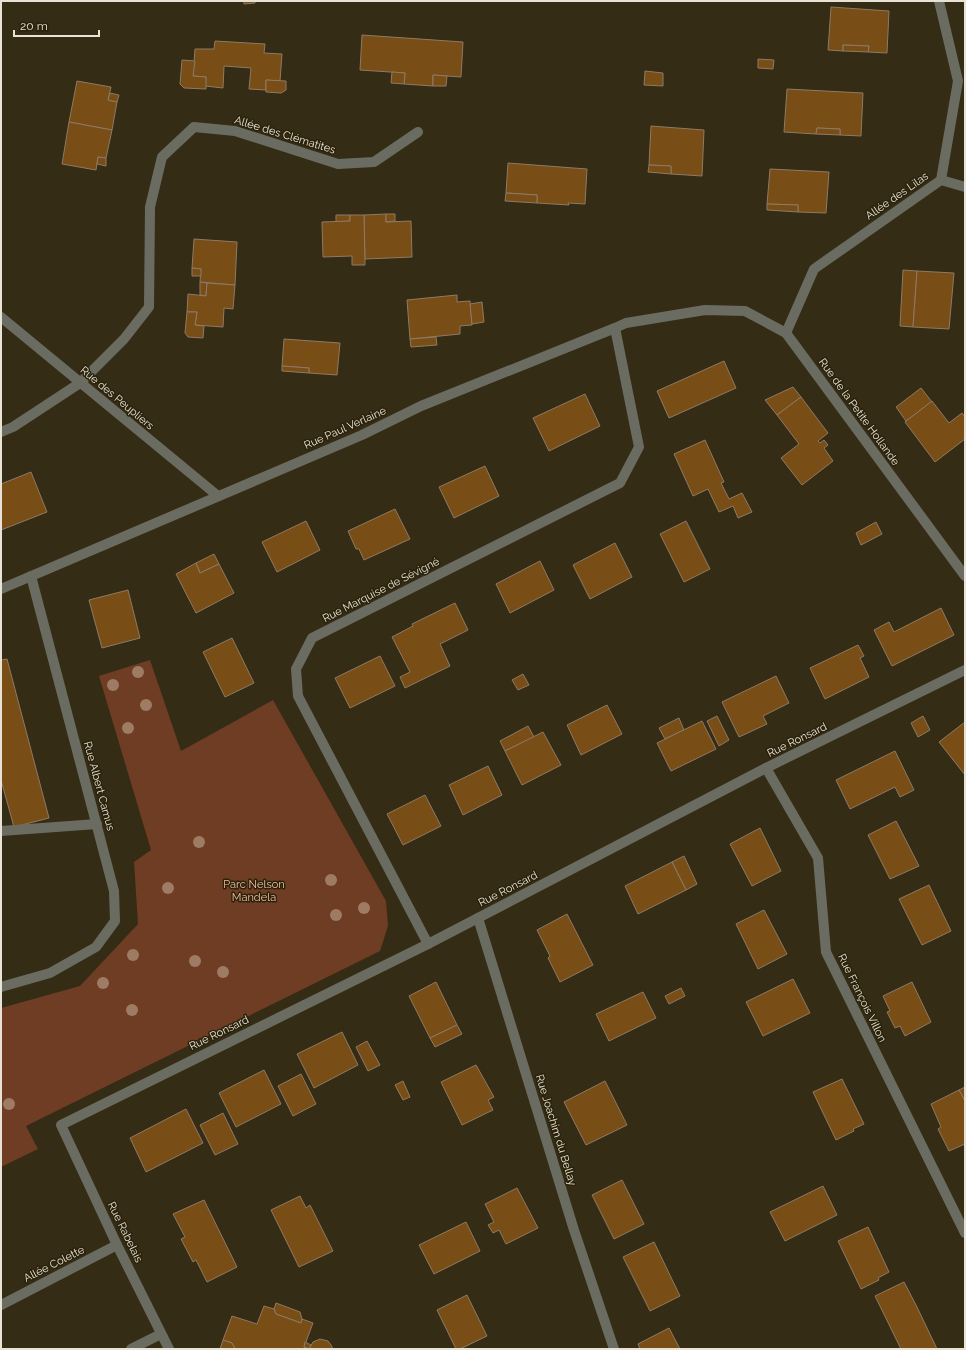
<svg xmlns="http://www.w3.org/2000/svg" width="966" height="1350" font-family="Raleway,sans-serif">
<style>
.green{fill:#6f3c24}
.building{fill:#794d16;stroke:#8e7a65}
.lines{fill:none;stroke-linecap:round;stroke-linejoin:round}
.lane{stroke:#6b6c61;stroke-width:10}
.street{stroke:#6b6c61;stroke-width:10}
.tree{fill:#9e7c64}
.labels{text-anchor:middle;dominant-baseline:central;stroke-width:3;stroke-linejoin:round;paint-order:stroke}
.street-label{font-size:11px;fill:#e8e3d5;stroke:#2a220b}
.park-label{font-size:11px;fill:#f5bea5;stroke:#2a220b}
</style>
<rect width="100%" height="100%" fill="#342c15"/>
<polygon class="green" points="150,660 181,751 273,700 386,901 388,926 380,951 26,1126 38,1149 1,1167 1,1008 80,986 138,924 134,862 151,850 99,676"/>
<g class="building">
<polygon points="244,1 255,1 255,3 244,4"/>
<polygon points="831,7 889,11 887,53 868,52 869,46 843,45 843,51 828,50"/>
<polygon points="362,35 463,42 461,77 433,75 433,86 404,84 405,73 360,70"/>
<polygon points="215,41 265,44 264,53 282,54 280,81 266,80 266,90 249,89 251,68 224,66 223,88 205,86 206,77 193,76 195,49 214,49"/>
<polygon points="843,45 869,46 868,52 843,51"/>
<polygon points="758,59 774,60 773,69 758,68"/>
<polygon points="182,60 195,61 193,76 206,77 206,89 184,88 180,84"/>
<polygon points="645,71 663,73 663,86 644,85"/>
<polygon points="392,72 405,73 404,84 391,83"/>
<polygon points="433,75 447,76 446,86 433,86"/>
<polygon points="266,80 286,81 286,90 281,93 266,92"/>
<polygon points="77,81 111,87 108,100 117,102 112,130 69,122"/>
<polygon points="787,89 863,93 861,136 840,135 840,129 817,128 816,134 784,132"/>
<polygon points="110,93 119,95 117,102 108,100"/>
<polygon points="69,122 112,130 106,158 98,157 96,170 62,164"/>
<polygon points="651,126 704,130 702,176 671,174 671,166 649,165"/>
<polygon points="817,128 840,129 840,135 816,134"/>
<polygon points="98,157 106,158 106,166 97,164"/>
<polygon points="508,163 587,169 585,204 568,203 569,205 537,203 537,195 506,193"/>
<polygon points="649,165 671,166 671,174 648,172"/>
<polygon points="770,169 829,172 826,213 798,212 798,205 767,204"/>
<polygon points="506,193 537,195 537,203 505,201"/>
<polygon points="767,204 798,205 798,212 767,210"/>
<polygon points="386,214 386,222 411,221 412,257 365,259 364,215"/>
<polygon points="386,214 395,214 395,221 386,222"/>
<polygon points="336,215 350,215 350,221 336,222"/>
<polygon points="350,215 364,215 365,265 352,265 352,256 323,257 322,222 350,221"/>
<polygon points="194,239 237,242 235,285 200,282 201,269 192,268"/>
<polygon points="192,268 201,269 201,276 192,276"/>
<polygon points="903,270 917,271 913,327 900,326"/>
<polygon points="917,271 954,273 949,329 913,327"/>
<polygon points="200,282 207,283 206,296 200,295"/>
<polygon points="207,283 235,285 233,309 224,308 223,327 195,325 197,312 187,312 188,294 206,296"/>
<polygon points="457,295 457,302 470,301 472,325 460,326 460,334 410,339 407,300"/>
<polygon points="482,302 484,322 472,324 470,304"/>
<polygon points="187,312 197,312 195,325 204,326 203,338 188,337 185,333"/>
<polygon points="436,337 437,345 411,347 410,339"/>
<polygon points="284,339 340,343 337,375 309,373 309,368 282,366"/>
<polygon points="724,361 736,388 669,418 657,391"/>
<polygon points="282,366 309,368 309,373 282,371"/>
<polygon points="793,387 801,397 777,415 765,400"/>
<polygon points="921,388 932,402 906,421 896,407"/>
<polygon points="585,394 600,426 549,451 533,418"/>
<polygon points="801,397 828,433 818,441 820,443 824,440 828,445 824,448 833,461 802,485 781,458 799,444 777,415"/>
<polygon points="932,401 949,423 962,413 965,417 965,439 935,462 905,422"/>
<polygon points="705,440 724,482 721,483 729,499 742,493 752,512 738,518 733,506 719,512 708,489 693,496 674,454"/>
<polygon points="485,466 499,496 454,518 439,487"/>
<polygon points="31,472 47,512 1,530 1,484"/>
<polygon points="395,509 410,539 364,560 359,549 356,549 348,531"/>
<polygon points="306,521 320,550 277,572 262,542"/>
<polygon points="686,521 710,569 684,582 660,534"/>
<polygon points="876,522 882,534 861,545 856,533"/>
<polygon points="615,543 632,577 590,599 573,565"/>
<polygon points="214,554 219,564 200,573 196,563"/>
<polygon points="540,561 554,590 510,613 496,584"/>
<polygon points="196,563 200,573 219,564 234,593 196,613 176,574"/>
<polygon points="128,590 140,638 102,648 89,600"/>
<polygon points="455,603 468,630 440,644 450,666 405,688 400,677 410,672 392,637 413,626 412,624"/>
<polygon points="941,608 954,635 892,666 874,630 889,622 894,632"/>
<polygon points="232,638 254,683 225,697 203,652"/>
<polygon points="858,645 864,656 860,658 869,677 825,699 810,668"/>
<polygon points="380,656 395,686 350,708 335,678"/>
<polygon points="7,659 49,818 14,827 1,780 1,660"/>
<polygon points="523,674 529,685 518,690 512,680"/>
<polygon points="776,676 789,703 763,716 767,724 739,737 722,702"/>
<polygon points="607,705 622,734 581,755 567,725"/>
<polygon points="717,716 729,740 719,746 707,721"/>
<polygon points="923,716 930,730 918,737 911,723"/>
<polygon points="679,718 684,730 665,739 659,728"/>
<polygon points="702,721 716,749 671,771 657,743"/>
<polygon points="965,722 965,775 939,742"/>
<polygon points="528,726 534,737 505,751 500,741"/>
<polygon points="543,732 561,765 522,785 505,751"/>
<polygon points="895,751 914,790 900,797 895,787 850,809 836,780"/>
<polygon points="488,766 502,795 463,815 449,785"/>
<polygon points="425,795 441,826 403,845 387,814"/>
<polygon points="896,821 919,866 890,879 868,835"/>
<polygon points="760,828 781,871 752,886 730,844"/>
<polygon points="684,856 697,884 686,890 672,862"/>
<polygon points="672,862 686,890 638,914 625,886"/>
<polygon points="929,885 951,931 922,945 899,899"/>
<polygon points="764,910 787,954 758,969 736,924"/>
<polygon points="567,914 593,965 560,982 548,958 550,956 537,930"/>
<polygon points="793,979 810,1013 763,1036 746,1002"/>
<polygon points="436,982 457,1025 430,1038 409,996"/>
<polygon points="912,982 931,1022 905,1036 900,1026 895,1028 887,1012 890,1011 883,996"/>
<polygon points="681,988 685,996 669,1004 665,996"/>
<polygon points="643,992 656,1018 609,1041 596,1014"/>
<polygon points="457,1025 462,1034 435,1047 430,1038"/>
<polygon points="342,1032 358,1065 314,1088 297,1054"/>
<polygon points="367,1041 380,1065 368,1071 356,1047"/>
<polygon points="476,1065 494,1097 488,1100 493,1110 462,1125 441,1082"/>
<polygon points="264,1070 281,1104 236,1127 219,1093"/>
<polygon points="301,1074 316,1104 293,1116 278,1086"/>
<polygon points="842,1079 864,1124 853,1129 854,1131 836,1140 813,1092"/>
<polygon points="403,1081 410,1097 403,1100 395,1085"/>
<polygon points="605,1081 627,1125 586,1145 564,1102"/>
<polygon points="965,1087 965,1101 959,1090"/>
<polygon points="959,1090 965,1101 965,1144 949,1151 938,1129 941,1127 931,1104"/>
<polygon points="186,1109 203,1143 146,1172 130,1138"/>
<polygon points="223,1113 238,1144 215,1155 200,1125"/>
<polygon points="622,1180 644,1224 614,1239 592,1195"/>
<polygon points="823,1186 837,1215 785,1241 770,1212"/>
<polygon points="517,1188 538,1228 506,1244 499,1230 493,1233 488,1225 494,1222 485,1204"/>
<polygon points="300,1196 306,1208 310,1205 333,1251 299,1267 271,1210"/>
<polygon points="204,1200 237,1267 207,1282 196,1260 193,1262 181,1239 185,1237 173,1214"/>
<polygon points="466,1222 480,1251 434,1274 419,1245"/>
<polygon points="868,1227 889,1272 878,1278 879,1280 861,1289 838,1241"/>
<polygon points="654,1242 680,1296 650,1311 623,1257"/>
<polygon points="904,1282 917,1307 937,1349 901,1349 875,1296"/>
<polygon points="467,1295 487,1336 460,1349 456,1349 437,1310"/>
<polygon points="276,1303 300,1312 302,1319 301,1323 276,1314 274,1309"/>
<polygon points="264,1306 274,1309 276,1314 301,1323 302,1319 313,1323 304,1347 308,1349 235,1349 232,1343 223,1340 232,1316 257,1324"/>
<polygon points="669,1328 680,1349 640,1349 638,1344"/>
<polygon points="320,1339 328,1341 331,1345 333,1349 309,1349 313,1342"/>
<polygon points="223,1340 232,1343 235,1349 220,1349"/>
<polygon points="305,1342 311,1345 309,1349 304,1347"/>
</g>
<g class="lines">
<polyline class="lane" points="1,831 97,824"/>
<g class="street">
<polyline points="941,180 965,187"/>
<polyline points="1,317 218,496"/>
<polyline points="786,333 814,269 941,180 958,81 939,1"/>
<polyline points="1,432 13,427 80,383 124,339 149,307 150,207 162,157 194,127 235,131 338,164 374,162 418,132"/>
<polyline points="1,589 362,435 421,406 615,328 626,323 705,310 745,311 786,333 965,576"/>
<polyline points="766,768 818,858 826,952 965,1233"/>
<polyline points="478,918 574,1230 614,1349"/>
<polyline points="428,944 298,696 296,669 312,638 620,483 639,447 615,328"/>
<polyline points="1,987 50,973 96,947 115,921 114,891 31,576"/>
<polyline points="1,1305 117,1245"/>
<polyline points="131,1349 161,1334"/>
<polyline points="169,1349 117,1245 61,1125 428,944 766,768 965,670"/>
</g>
</g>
<g class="tree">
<circle cx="138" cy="672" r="6"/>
<circle cx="113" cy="685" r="6"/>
<circle cx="146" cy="705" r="6"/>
<circle cx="128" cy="728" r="6"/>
<circle cx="199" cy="842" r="6"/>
<circle cx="331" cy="880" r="6"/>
<circle cx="168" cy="888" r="6"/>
<circle cx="364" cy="908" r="6"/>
<circle cx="336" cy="915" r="6"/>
<circle cx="133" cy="955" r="6"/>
<circle cx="195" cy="961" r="6"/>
<circle cx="223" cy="972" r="6"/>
<circle cx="103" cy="983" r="6"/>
<circle cx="132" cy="1010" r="6"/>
<circle cx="9" cy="1104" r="6"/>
</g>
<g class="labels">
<g class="street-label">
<text transform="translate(285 135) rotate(17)">Allée des Clématites</text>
<text transform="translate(897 196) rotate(-35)">Allée des Lilas</text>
<text transform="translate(117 398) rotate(40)">Rue des Peupliers</text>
<text transform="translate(859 412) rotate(54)">Rue de la Petite Hollande</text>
<text transform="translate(345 428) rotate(-24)">Rue Paul Verlaine</text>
<text transform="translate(381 590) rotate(-27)">Rue Marquise de Sévigné</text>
<text transform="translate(797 740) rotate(-26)">Rue Ronsard</text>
<text transform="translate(99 786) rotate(75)">Rue Albert Camus</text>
<text transform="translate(508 889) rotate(-27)">Rue Ronsard</text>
<text transform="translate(862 998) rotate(64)">Rue François Villon</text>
<text transform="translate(219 1033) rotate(-26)">Rue Ronsard</text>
<text transform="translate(556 1130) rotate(73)">Rue Joachim du Bellay</text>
<text transform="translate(125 1232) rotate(64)">Rue Rabelais</text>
<text transform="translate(54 1264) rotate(-27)">Allée Colette</text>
</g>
<g class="park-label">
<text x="254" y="884">Parc Nelson<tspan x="254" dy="13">Mandela</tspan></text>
</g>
</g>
<rect width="966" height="1350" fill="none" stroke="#e8e3d5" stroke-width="4"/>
<path d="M14 30v6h85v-6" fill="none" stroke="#e8e3d5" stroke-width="2"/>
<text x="20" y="30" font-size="12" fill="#e8e3d5" stroke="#2a220b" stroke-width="3" paint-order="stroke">20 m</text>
</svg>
